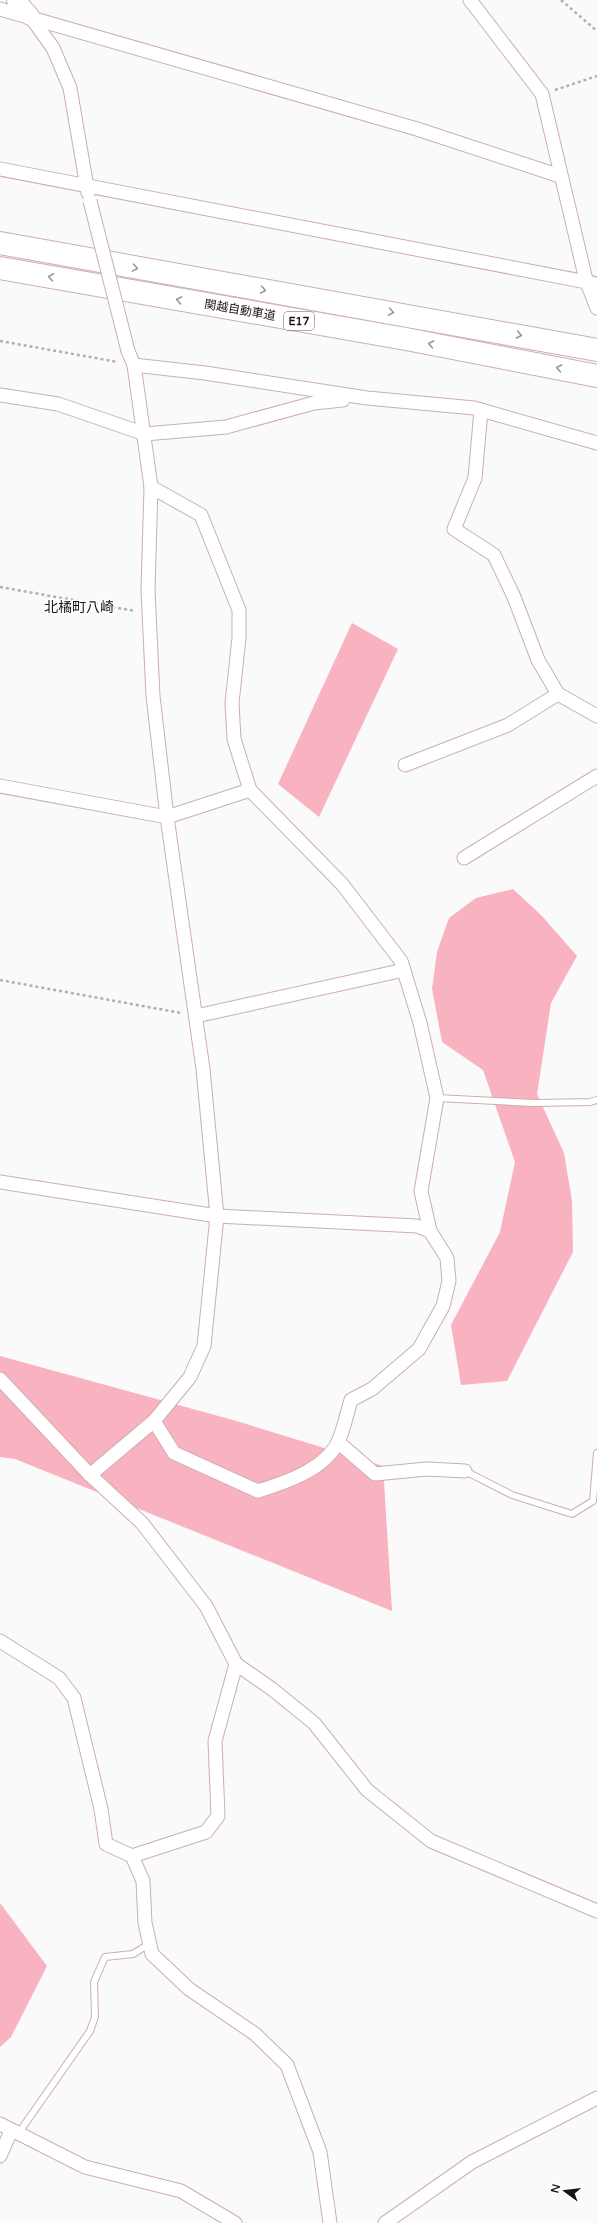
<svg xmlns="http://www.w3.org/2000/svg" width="597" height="2223" font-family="'Varela Round','Noto Sans JP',sans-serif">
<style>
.forest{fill:#f9b2bf}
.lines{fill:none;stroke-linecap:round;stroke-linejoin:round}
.lane-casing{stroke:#cdadb3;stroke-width:8}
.street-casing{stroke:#cdadb3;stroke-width:15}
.secondary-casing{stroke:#cdadb3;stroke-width:20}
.highway-casing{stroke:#cdadb3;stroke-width:24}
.path{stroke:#b2afaf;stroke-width:2.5;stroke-dasharray:3 3;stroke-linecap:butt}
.lane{stroke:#fff;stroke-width:6}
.street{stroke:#fff;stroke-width:13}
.secondary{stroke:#fff;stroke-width:18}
.highway{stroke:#fff;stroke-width:22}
.street-bridge-casing{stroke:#cdadb3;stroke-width:15;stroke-linecap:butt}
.street-bridge{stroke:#fff;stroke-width:13}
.oneway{stroke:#999495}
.labels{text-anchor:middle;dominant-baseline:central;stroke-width:3;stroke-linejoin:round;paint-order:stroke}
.shield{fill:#fff;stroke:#60585a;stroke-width:1}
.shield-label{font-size:11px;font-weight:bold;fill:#1c1113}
.street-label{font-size:12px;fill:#1c1113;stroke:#fff}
.quarter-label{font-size:14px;fill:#1c1113;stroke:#fff}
</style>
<rect width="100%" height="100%" fill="#fafafa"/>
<g class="forest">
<polygon points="352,623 398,649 319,817 278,784"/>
<polygon points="513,889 542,916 577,956 551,1003 537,1094 564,1153 572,1201 573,1252 507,1381 461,1385 451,1325 500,1232 515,1162 483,1070 442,1042 432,989 437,952 449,918 476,898"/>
<polygon points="0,1356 233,1420 383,1466 392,1611 15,1459 0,1457"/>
<polygon points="0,1903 47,1966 11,2037 0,2047"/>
</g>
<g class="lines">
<g class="lane-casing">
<g id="lane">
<polyline points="437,1098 534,1103 590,1102 597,1100"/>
<polyline points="465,1471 512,1495 572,1514 593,1501 597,1453"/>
<polyline points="18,2134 90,2031 95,2017 94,1982 105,1957 133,1954 149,1944"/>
</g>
</g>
<g class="street-casing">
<g id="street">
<polyline points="470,0 542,94 586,280 597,308"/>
<polyline points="0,9 417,129 560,176"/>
<polyline points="30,16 53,48 70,88 88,193"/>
<polyline points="0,169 597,284"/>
<path d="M128,351l6,14 17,122 50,28 38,95v28l-7,65 2,36 16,51 92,94 59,77 19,62 17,75 -16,93 9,40 17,27 2,23 -6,25 -24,43 -47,40 -21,11c-4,13 -7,29 -13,42 -14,28 -52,40 -80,49l-84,-38 -20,-32"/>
<polyline points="134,365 205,373 367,398 474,408 597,443"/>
<polyline points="0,395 58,404 145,434 226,427 314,403 343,400"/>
<polyline points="481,410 475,478 454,529 494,555 514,597 538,660 558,694 597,716"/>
<polyline points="405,765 508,725 558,694"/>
<polyline points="0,786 167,817 250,790"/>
<polyline points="464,858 597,776"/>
<polyline points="196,1016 404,970"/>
<polyline points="0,1182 217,1216 417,1226 430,1231"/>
<polyline points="0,1379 90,1475 142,1523 206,1606 236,1664 272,1689 314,1723 367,1790 431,1841 597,1911"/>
<polyline points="338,1442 375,1474 427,1469 465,1471"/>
<polyline points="90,1475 154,1421 190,1377 204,1346 217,1216 203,1069 167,817 153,696 148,590 151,487"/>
<polyline points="0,1641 59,1678 74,1698 101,1809 106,1844 132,1856 143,1881 145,1923 152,1954 189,1989 255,2034 287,2065 320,2152 330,2223"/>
<polyline points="132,1856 206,1832 218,1816 215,1741 236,1664"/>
<polyline points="0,2124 85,2167 181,2191 235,2223"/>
<polyline points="0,2156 11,2131"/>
<polyline points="385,2223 472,2162 597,2098"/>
</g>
</g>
<g class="secondary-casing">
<polyline id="secondary" points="16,0 30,16"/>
</g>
<g class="highway-casing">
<g id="highway">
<polyline points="0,243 597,350"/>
<polyline points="0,268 406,339 597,376"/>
</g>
</g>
<g class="path">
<polyline points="561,0 597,31"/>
<polyline points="555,90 597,76"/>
<polyline points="0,341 118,362"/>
<polyline points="0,587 135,611"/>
<polyline points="0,980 181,1013"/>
</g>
<use href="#lane" class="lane"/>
<use href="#street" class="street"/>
<use href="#secondary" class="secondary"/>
<use href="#highway" class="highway"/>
<g class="street-bridge-casing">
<polyline id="street-bridge" points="90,201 128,351"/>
</g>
<use href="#street-bridge" class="street-bridge"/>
</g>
<defs><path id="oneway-chevron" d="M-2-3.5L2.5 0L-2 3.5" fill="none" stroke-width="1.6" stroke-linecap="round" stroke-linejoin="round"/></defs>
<g class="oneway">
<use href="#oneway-chevron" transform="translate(135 268) rotate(10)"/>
<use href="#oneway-chevron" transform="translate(51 277) rotate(-170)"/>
<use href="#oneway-chevron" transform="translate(263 290) rotate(10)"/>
<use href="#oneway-chevron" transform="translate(179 300) rotate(-170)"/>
<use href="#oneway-chevron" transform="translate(391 312) rotate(10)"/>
<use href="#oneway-chevron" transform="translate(519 335) rotate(11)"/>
<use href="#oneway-chevron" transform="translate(431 344) rotate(-169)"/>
<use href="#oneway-chevron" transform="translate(559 368) rotate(-169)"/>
</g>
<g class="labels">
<rect class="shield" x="284" y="312" width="30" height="18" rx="3"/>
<g class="shield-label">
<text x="299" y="321">E17</text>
</g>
<g class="street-label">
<text transform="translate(240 310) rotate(10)">関越自動車道</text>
</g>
<g class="quarter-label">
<text x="79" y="607">北橘町八崎</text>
</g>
</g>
<g transform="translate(565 2191) rotate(285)" stroke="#ffffff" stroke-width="3" paint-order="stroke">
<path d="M0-3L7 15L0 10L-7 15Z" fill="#1c1113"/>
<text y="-6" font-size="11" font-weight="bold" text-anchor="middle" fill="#1c1113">N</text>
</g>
</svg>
